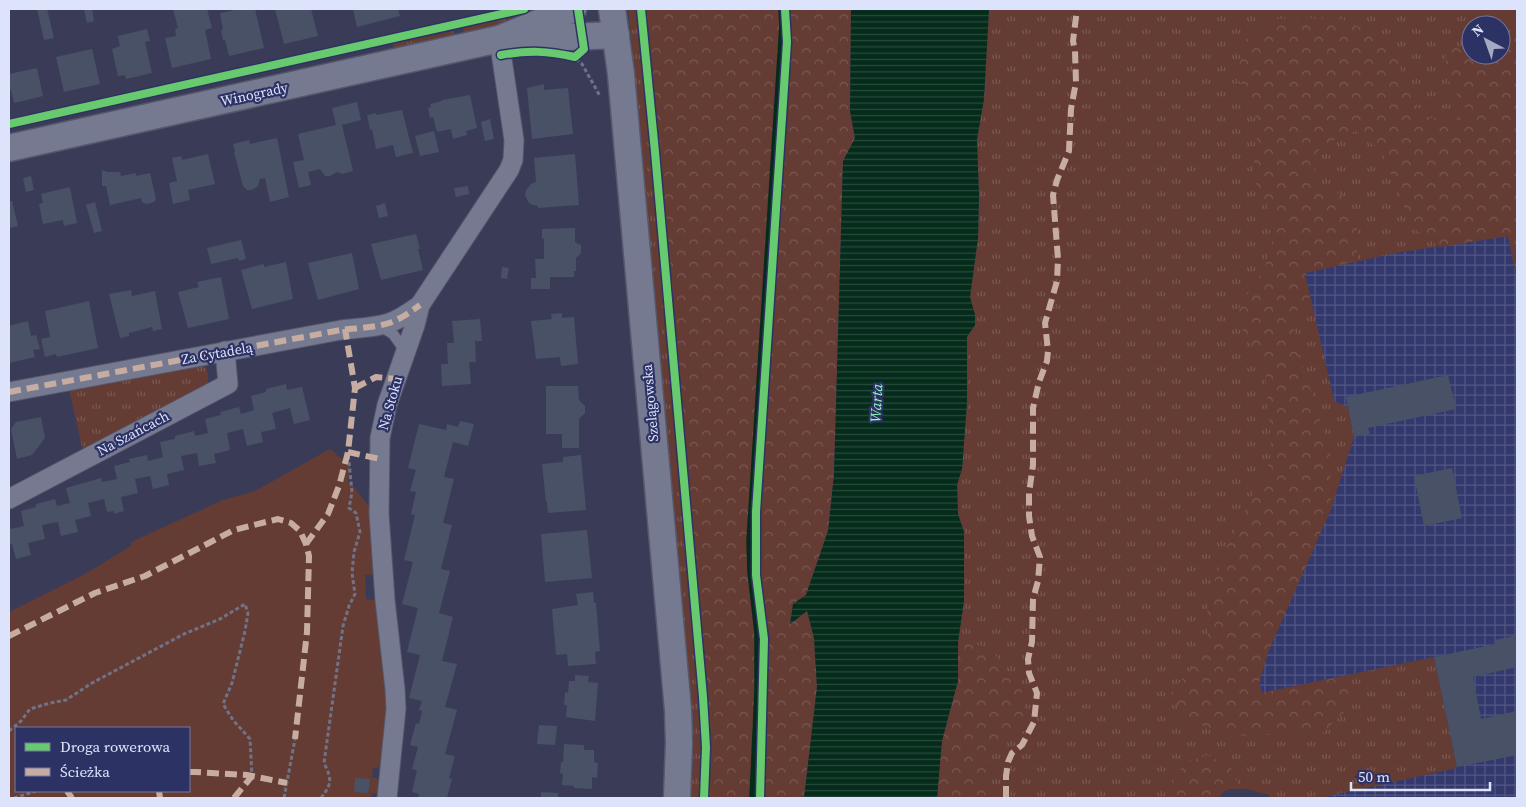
<svg xmlns="http://www.w3.org/2000/svg" width="1526" height="807" font-family="'Source Serif 4',serif">
<style>
.industrial{fill:url(#industrial-grid)}
.grass{fill:url(#grass-tufts);fill-rule:evenodd}
.forest{fill:url(#forest-crowns)}
.park{fill:#643c34;fill-rule:evenodd}
.water{fill:url(#water-rules)}
.lines{fill:none;stroke-linecap:round;stroke-linejoin:round}
.stream{stroke:#052b1b;stroke-width:5.5}
.building{fill:#495166}
.lane-casing{stroke:#56576d;stroke-width:12}
.street-casing{stroke:#56576d;stroke-width:21}
.secondary-casing{stroke:#56576d;stroke-width:29}
.path{stroke:#707387;stroke-width:3;stroke-dasharray:4 2.5;stroke-linecap:butt}
.lane{stroke:#767a90;stroke-width:10}
.street{stroke:#767a90;stroke-width:19}
.secondary{stroke:#767a90;stroke-width:26}
.quiet{stroke:#c7aca2;stroke-width:6;stroke-dasharray:12 6;stroke-linecap:butt}
.cycleway-casing{stroke:#2d3264;stroke-width:11}
.cycleway{stroke:#67ca6e;stroke-width:8}
.labels{text-anchor:middle;dominant-baseline:central;stroke-width:4.5;stroke-linejoin:round;paint-order:stroke}
.street-label{font-size:14px;fill:#dee3fc;stroke:#2d3264}
.water-label{font-size:15px;font-style:italic;fill:#8ff8bb;stroke:#2d3264}
</style>
<defs>
<pattern id="industrial-grid" width="8" height="8" patternUnits="userSpaceOnUse" patternTransform="scale(1.25)"><rect width="8" height="8" fill="#34396d"/><path d="M0 4h8M4 0v8" fill="none" stroke="#515683"/></pattern>
<pattern id="grass-tufts" width="24" height="20" patternUnits="userSpaceOnUse" patternTransform="scale(1.25)"><rect width="24" height="20" fill="#643c34"/><path d="M3 7l-1-3M5 7V3M7 7l1-3M15 17l-1-3M17 17v-4M19 17l1-3" fill="none" stroke="#7a5852"/></pattern>
<pattern id="forest-crowns" width="20" height="18" patternUnits="userSpaceOnUse" patternTransform="scale(1.25)"><rect width="20" height="18" fill="#643c34"/><path d="M2 6a3 3 0 1 1 6 0M12 15a3 3 0 1 1 6 0" fill="none" stroke="#7a5852"/></pattern>
<pattern id="water-rules" width="6" height="5" patternUnits="userSpaceOnUse" patternTransform="scale(1.25)"><rect width="6" height="5" fill="#052b1b"/><path d="M0 2.5h6" fill="none" stroke="#294a3d"/></pattern>
</defs>
<rect width="100%" height="100%" fill="#3a3c57"/>
<polygon class="industrial" points="1508,236 1517,279 1517,798 1319,798 1457,768 1434,657 1262,693 1259,683 1268,652 1330,509 1354,437 1334,401 1304,273 1395,253"/>
<g class="grass">
<polygon points="552,9 541,17 464,34 463,28"/>
<polygon points="628,9 637,9 639,17 700,698 702,747 700,798 691,798 694,743 691,700 642,155"/>
<path d="M989,9h528v270l-9,-43 -113,17 -90,20 29,128 14,6 6,30 -23,72 -63,143 -9,31 3,10 172,-36 23,111 -138,30h-49l-1,-3c-11,-3 -31,-10 -42,-5 -4,1 -7,6 -10,8h-280l5,-57 16,-60v-39l6,-41v-69l-6,-18 -1,-29 5,-16 5,-67v-65l8,-12v-10l-5,-18 8,-59 1,-42 -2,-57 7,-40zM1471,25h30v30h-30z"/>
<polygon points="453,31 454,36 394,49 393,44"/>
<path d="M200,363c10,6 8,13 8,23l-125,65 -14,-62z"/>
</g>
<g class="forest">
<polygon points="644,9 851,9 850,111 855,138 843,162 834,475 828,531 806,595 793,604 791,624 807,611 814,638 817,687 804,798 708,798 710,746 707,699 659,150"/>
<polygon points="1337,17 1397,44 1403,83 1424,116 1455,123 1467,110 1446,76 1446,50 1471,43 1471,55 1501,55 1501,39 1517,38 1517,279 1508,236 1440,247 1413,228 1381,151 1356,131 1320,146 1311,184 1339,194 1357,218 1357,261 1305,273 1310,297 1293,315 1295,345 1314,399 1330,454 1331,509 1268,652 1259,683 1262,693 1349,675 1348,708 1323,733 1230,736 1183,719 1171,693 1208,647 1207,602 1227,546 1272,458 1265,368 1234,316 1265,267 1277,225 1252,176 1259,124 1238,78 1242,42 1278,19"/>
<polygon points="958,642 989,647 1021,688 1028,729 992,745 986,794 987,798 937,798 942,741 958,681"/>
<polygon points="1208,755 1231,768 1240,789 1227,789 1217,798 1164,798 1185,762"/>
</g>
<path class="park" d="M330,449l20,17 -2,16 3,1 23,30 4,61 -13,1 1,24 13,2 10,90 -7,74 -5,3h-4l-1,9c10,2 9,8 10,17l-11,-1v5h-362v-186l76,-38 46,-28v-4l92,-42 32,-9zM16,728h173v63h-173z"/>
<polygon class="water" points="851,9 989,9 984,99 977,139 979,196 978,238 970,297 975,315 975,325 967,337 967,402 962,469 957,485 958,514 964,532 964,601 958,642 958,681 942,741 937,798 804,798 817,687 814,638 807,611 790,624 793,604 806,595 828,531 834,475 843,161 855,138 850,111"/>
<g class="lines">
<polyline class="stream" points="752,798 757,691 757,633 750,572 749,541 782,24 781,9"/>
</g>
<g class="building">
<polygon points="37,9 47,9 54,38 44,40"/>
<polygon points="84,9 92,9 94,21 87,23"/>
<polygon points="173,9 207,9 212,28 205,30 211,59 172,68 165,38 176,36 175,29 178,28"/>
<polygon points="240,9 255,9 264,48 229,56 225,40 223,40 221,30 223,30 220,13"/>
<polygon points="275,9 311,9 318,36 284,44"/>
<polygon points="353,9 398,9 400,16 357,27"/>
<polygon points="147,29 150,41 145,42 152,73 126,79 125,75 118,76 112,49 120,46 118,36"/>
<polygon points="92,49 100,84 64,92 56,57"/>
<polygon points="37,68 43,96 14,103 11,90 9,90 9,74"/>
<polygon points="544,84 544,90 568,88 573,134 532,139 527,88"/>
<polygon points="470,95 477,128 466,131 467,135 453,139 451,129 437,132 433,117 430,118 428,108 431,107 430,104 442,101 442,100"/>
<polygon points="357,102 361,120 342,125 353,171 342,174 337,172 330,176 325,176 320,169 308,172 311,185 299,188 293,162 304,160 298,134 336,125 332,108"/>
<polygon points="402,110 413,153 396,157 393,145 376,149 372,129 370,130 367,115 376,113 376,115"/>
<polygon points="490,119 494,139 485,141 481,122"/>
<polygon points="434,131 439,152 420,156 415,136"/>
<polygon points="277,138 289,197 270,202 265,178 260,179 258,186 252,190 247,190 243,186 234,152 235,152 233,144 249,140 250,144"/>
<polygon points="208,154 215,184 188,190 190,200 173,204 169,183 177,181 172,158 181,156 182,160"/>
<polygon points="575,154 579,205 538,208 538,206 532,205 529,203 525,196 526,190 531,184 536,182 534,158"/>
<polygon points="102,170 108,172 120,172 121,176 136,173 136,176 150,173 156,199 154,202 147,204 142,202 141,198 110,205 106,186 102,186"/>
<polygon points="31,176 34,190 26,192 23,178"/>
<polygon points="468,186 469,194 456,197 454,188"/>
<polygon points="70,187 77,223 64,226 63,220 43,224 39,204 43,203 41,194"/>
<polygon points="9,201 12,201 18,226 9,228"/>
<polygon points="95,202 102,231 94,233 86,205"/>
<polygon points="385,203 388,216 379,218 376,206"/>
<polygon points="575,228 575,242 581,245 581,253 576,258 576,271 574,271 574,277 550,277 550,289 531,289 531,278 536,278 535,259 544,259 544,238 542,239 542,229"/>
<polygon points="416,234 420,249 418,249 423,270 381,280 371,244"/>
<polygon points="241,240 246,259 239,261 238,258 211,264 207,248"/>
<polygon points="352,253 359,289 318,300 308,263"/>
<polygon points="286,262 293,299 252,309 241,270 264,264 264,267"/>
<polygon points="502,267 509,268 507,279 501,278"/>
<polygon points="221,277 229,319 188,328 178,292 199,287 197,282"/>
<polygon points="131,290 132,296 155,291 162,329 153,331 152,327 129,333 129,336 120,338 109,294"/>
<polygon points="89,301 98,348 57,357 56,354 45,357 41,339 50,337 45,311"/>
<polygon points="562,313 562,318 574,317 578,364 561,366 560,357 536,359 531,321 552,319 551,314"/>
<polygon points="480,319 482,341 475,341 476,362 469,362 471,384 442,386 441,364 448,364 447,343 454,343 452,321"/>
<polygon points="28,321 31,336 36,335 40,349 33,350 35,357 9,363 9,326"/>
<polygon points="1448,375 1456,409 1368,428 1370,434 1354,437 1346,397"/>
<polygon points="286,384 287,390 302,387 310,420 294,424 290,408 272,413 276,429 261,432 263,442 247,446 243,429 227,433 230,450 214,454 216,463 199,466 197,453 181,456 184,470 167,474 169,485 153,489 150,476 135,479 138,493 121,497 124,511 114,514 114,511 107,512 104,499 88,503 91,516 75,520 78,532 61,536 58,522 42,525 45,539 28,543 31,555 16,559 12,544 9,545 9,522 11,529 24,526 21,511 36,507 36,504 55,499 57,506 70,503 66,488 101,478 102,482 117,479 114,466 130,462 129,459 147,455 148,461 163,457 160,442 175,439 175,436 194,431 195,436 208,433 205,419 221,415 220,412 239,407 241,414 254,410 251,396 266,392 266,389"/>
<polygon points="546,386 578,386 579,400 585,406 585,413 579,419 579,448 562,448 562,434 546,434"/>
<polygon points="41,417 45,438 32,455 17,459 11,429 16,422"/>
<polygon points="460,421 474,424 468,446 453,442 444,477 454,479 443,523 452,525 441,569 450,571 439,613 453,617 442,661 457,664 445,707 457,710 445,754 455,756 449,778 452,779 447,798 418,798 419,794 412,792 417,770 412,769 418,747 410,745 416,723 419,724 422,711 419,710 422,701 409,698 420,655 407,652 418,608 402,604 413,562 404,560 415,515 411,514 416,492 410,491 416,470 408,468 419,424 446,430 447,424 458,427"/>
<polygon points="581,455 586,510 548,513 547,502 546,502 542,464 563,462 563,457"/>
<polygon points="1452,468 1462,518 1424,526 1414,476"/>
<polygon points="587,530 592,578 545,582 541,534"/>
<polygon points="593,592 594,603 596,603 600,651 595,652 596,664 568,666 567,654 556,655 552,609 578,605 576,594"/>
<polygon points="1517,635 1517,667 1473,677 1481,719 1517,711 1517,755 1457,767 1434,657 1496,644 1495,640"/>
<polygon points="575,675 589,676 588,682 598,683 595,721 566,717 567,705 564,705 565,692 568,693 569,681 575,681"/>
<polygon points="539,725 557,726 555,745 537,744"/>
<polygon points="564,744 584,745 584,750 594,750 594,762 598,763 597,778 592,777 592,789 574,788 574,786 562,785 563,774 560,773 561,762 563,762"/>
<polygon points="355,778 370,779 368,793 354,792"/>
<polygon points="541,792 558,793 558,798 541,798"/>
</g>
<g class="lines">
<g class="lane-casing">
<polyline id="lane" points="380,326 393,334 406,352"/>
</g>
<g class="street-casing">
<g id="street">
<path d="M9,392l332,-62c15,-2 33,-2 48,-7 12,-4 21,-11 31,-18"/>
<polyline points="9,499 228,384 225,351"/>
<polyline points="387,798 396,709 395,689 385,600 379,514 380,438 387,405 415,325 420,305 509,170 513,160 514,140 499,39"/>
</g>
</g>
<g class="secondary-casing">
<g id="secondary">
<polyline points="612,9 621,74 678,710 679,743 677,798"/>
<polyline points="519,39 616,35"/>
<polyline points="9,148 499,39 573,9"/>
</g>
</g>
<g class="path">
<polyline points="576,59 582,64 600,96"/>
<polyline points="9,731 21,721 30,709 50,703 66,700 92,683 184,634 220,619 245,604 248,613 245,631 232,683 223,704 233,720 250,739 252,776"/>
<polyline points="14,798 36,791"/>
<polyline points="284,798 295,739"/>
<path d="M321,798c11,-14 11,-19 3,-35l19,-137 6,-20 6,-12 -3,-21 2,-21 6,-20 -4,-19 -7,-5 3,-16 -4,-40"/>
</g>
<use href="#lane" class="lane"/>
<use href="#street" class="street"/>
<use href="#secondary" class="secondary"/>
<g class="quiet">
<polyline points="355,388 376,377 396,379"/>
<path d="M9,392l332,-62c15,-2 33,-2 48,-7 12,-4 21,-11 31,-18"/>
<polyline points="348,452 380,459"/>
<polyline points="306,544 328,514 339,486 348,452 355,388 345,329"/>
<polyline points="9,636 95,593 145,576 234,530 278,519 291,523 300,531 306,544 309,556 307,632 295,739"/>
<polyline points="189,772 195,772 247,775 287,783"/>
<polyline points="67,791 72,798"/>
<polyline points="159,791 160,798"/>
<polyline points="18,797 18,798"/>
<polyline points="234,798 252,776"/>
<polyline points="1006,798 1006,776 1008,762 1012,753 1022,745 1034,722 1037,693 1029,673 1028,659 1032,642 1033,599 1038,581 1040,557 1032,536 1029,516 1029,493 1033,465 1033,408 1039,382 1047,361 1048,351 1045,323 1057,281 1058,259 1053,195 1057,180 1069,151 1071,109 1076,82 1075,51 1073,41 1077,9"/>
</g>
<g class="cycleway-casing">
<g id="cycleway">
<polyline points="641,9 655,152 703,697 706,747 704,798"/>
<path d="M501,55c28,-5 46,-4 74,2l9,-8 -6,-40"/>
<polyline points="9,124 524,9"/>
<polyline points="760,798 764,639 756,575 756,512 787,42 785,9"/>
</g>
</g>
<use href="#cycleway" class="cycleway"/>
</g>
<g class="labels">
<g class="street-label">
<text transform="translate(254 94) rotate(-12)">Winogrady</text>
<text transform="translate(217 353) rotate(-10)">Za Cytadelą</text>
<text transform="translate(390 403) rotate(-74)">Na Stoku</text>
<text transform="translate(650 403) rotate(-95)">Szelągowska</text>
<text transform="translate(133 433) rotate(-28)">Na Szańcach</text>
</g>
<g class="water-label">
<text transform="translate(876 403) rotate(-87)">Warta</text>
</g>
</g>
<rect width="1526" height="807" fill="none" stroke="#dee3fc" stroke-width="20"/>
<rect x="15" y="727" width="175" height="65" fill="#2d3264" stroke="#7479a1"/>
<rect x="25" y="743" width="25" height="8" fill="#67ca6e" stroke="#7479a1"/>
<text x="60" y="752" font-size="15" fill="#dee3fc">Droga rowerowa</text>
<rect x="25" y="768" width="25" height="8" fill="#c7aca2" stroke="#7479a1"/>
<text x="60" y="777" font-size="15" fill="#dee3fc">Ścieżka</text>
<g transform="translate(1486 40) rotate(319)"><circle r="24" fill="#2d3264" stroke="#7479a1"/>
<path d="M0-4L9 19L0 12L-9 19Z" fill="#a5a9c2"/>
<text y="-8" font-size="14" font-weight="bold" text-anchor="middle" fill="#dee3fc">N</text>
</g>
<path d="M1351 782v8h139v-8" fill="none" stroke="#dee3fc" stroke-width="2.5"/>
<text x="1358" y="782" font-size="15" fill="#dee3fc" stroke="#2d3264" stroke-width="4" paint-order="stroke">50 m</text>
</svg>
